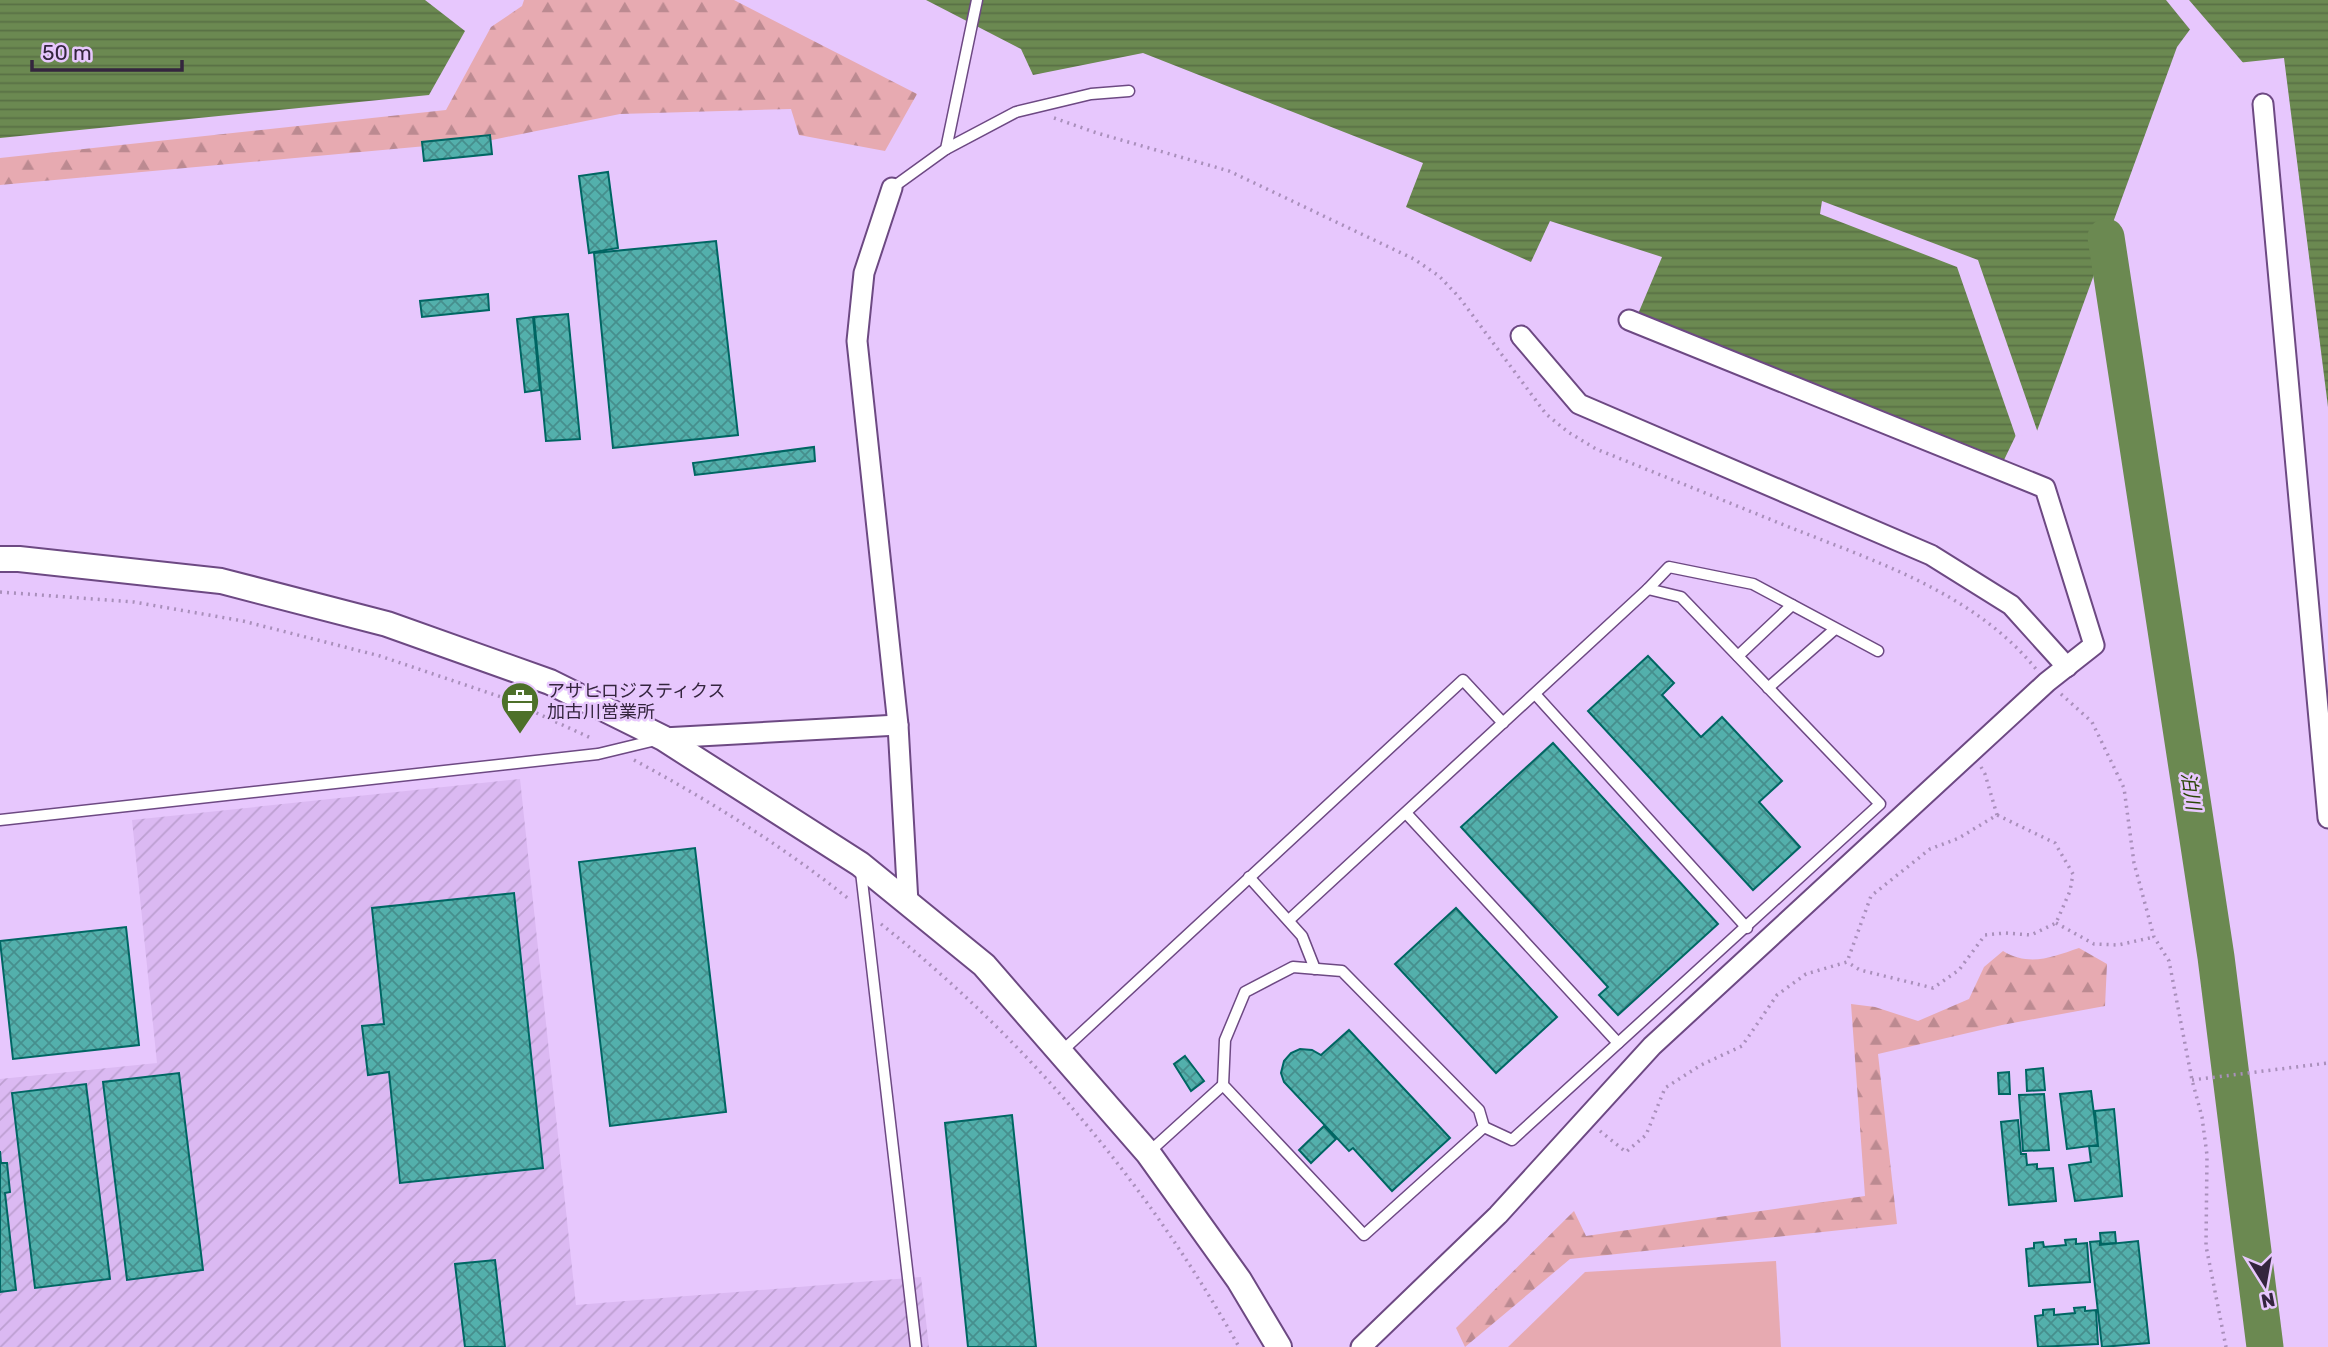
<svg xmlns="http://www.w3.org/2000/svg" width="2328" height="1347" font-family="Rubik,'Noto Sans JP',sans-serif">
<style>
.industrial{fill:url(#industrial-furrows)}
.green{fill:#e7aab1}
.forest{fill:url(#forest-firs)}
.water{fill:url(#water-rules)}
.pier{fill:#e7c7fd}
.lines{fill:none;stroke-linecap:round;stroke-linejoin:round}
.river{stroke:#6b8951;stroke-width:37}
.building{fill:url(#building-cross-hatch);stroke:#006663;stroke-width:2}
.service-casing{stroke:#6d4983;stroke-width:13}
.minor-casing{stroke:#6d4983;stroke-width:23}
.tertiary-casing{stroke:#6d4983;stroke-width:28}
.path{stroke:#a98fbb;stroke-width:3.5;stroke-dasharray:2 5;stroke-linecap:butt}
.service{stroke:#fff;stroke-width:10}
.minor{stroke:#fff;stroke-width:19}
.tertiary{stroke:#fff;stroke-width:24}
.labels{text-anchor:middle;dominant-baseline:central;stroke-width:5;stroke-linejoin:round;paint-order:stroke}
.poi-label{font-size:18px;fill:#34253e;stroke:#e7c7fd;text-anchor:start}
.water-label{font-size:19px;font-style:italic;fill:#2a4605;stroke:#e7c7fd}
</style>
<defs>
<pattern id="industrial-furrows" width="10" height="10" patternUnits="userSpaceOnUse" patternTransform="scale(1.75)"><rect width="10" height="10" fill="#dbb9f2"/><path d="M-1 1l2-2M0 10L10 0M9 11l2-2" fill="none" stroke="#bd9fd1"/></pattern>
<pattern id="forest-firs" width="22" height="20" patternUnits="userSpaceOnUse" patternTransform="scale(1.75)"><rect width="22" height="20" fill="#e7aab1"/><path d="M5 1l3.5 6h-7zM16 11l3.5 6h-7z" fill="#bc8a91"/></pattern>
<pattern id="water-rules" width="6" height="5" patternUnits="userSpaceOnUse" patternTransform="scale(1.75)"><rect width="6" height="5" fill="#6b8951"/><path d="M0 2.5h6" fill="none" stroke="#597045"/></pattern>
<pattern id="building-cross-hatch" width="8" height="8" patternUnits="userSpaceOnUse" patternTransform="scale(1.75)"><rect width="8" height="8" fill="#53b0ac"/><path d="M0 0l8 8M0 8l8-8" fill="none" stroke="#468f8d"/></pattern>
</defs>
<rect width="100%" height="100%" fill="#e7c7fd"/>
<polygon class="industrial" points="520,779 576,1305 921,1277 929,1347 0,1347 0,1079 157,1063 132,820"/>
<polygon class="green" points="1776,1261 1781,1347 1508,1347 1585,1272"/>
<g class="forest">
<polygon points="524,0 734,0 917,94 885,151 799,135 791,109 620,114 492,140 0,185 0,158 446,110 491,27 522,6"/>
<path d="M2079,948l28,16 -2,42 -103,19 -124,29 19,170 -327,35 -105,88 -9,-19 118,-117 12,25 279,-40 -14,-192 24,3 43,14 51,-22 15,-32 19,-16c27,16 49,6 76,-3z"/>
</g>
<g class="water">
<polygon points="0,0 425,0 465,31 429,95 0,138"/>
<polygon points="926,0 2328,0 2328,407 2284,58 2237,63 2194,24 2177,47 2037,431 2016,435 2004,460 1638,314 1662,257 1550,221 1531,262 1406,207 1423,163 1143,53 1033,75 1021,49"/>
</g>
<g class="pier">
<polygon points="2166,0 2189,0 2245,65 2227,67 2194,30 2192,32"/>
<polygon points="1822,201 1978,260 2038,433 2016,437 1957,267 1820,214"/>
</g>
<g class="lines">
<polyline class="river" points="2106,237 2216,957 2265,1347"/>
</g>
<g class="building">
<polygon points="490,135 492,154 424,161 422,142"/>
<polygon points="608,172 618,248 589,253 579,176"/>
<polygon points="716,241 738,435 613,448 594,253"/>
<polygon points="488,294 489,310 422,317 420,301"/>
<polygon points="568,314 580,439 546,441 534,317"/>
<polygon points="533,317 540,390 525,392 517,319"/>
<polygon points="814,447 815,461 695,475 693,463"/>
<polygon points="1648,656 1674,683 1662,695 1701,737 1722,717 1782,781 1759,802 1800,847 1753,890 1588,711"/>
<polygon points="1553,743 1718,924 1618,1015 1599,995 1608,987 1461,827"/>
<polygon points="695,848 726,1112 610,1126 579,862"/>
<polygon points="514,893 543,1168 400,1183 389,1072 368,1075 362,1026 384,1024 372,908"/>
<polygon points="1456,908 1557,1017 1496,1073 1395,964"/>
<polygon points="126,927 139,1045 13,1059 0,941"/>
<polygon points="1349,1030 1450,1138 1392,1191 1353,1148 1349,1151 1284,1082 1281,1073 1284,1061 1291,1053 1300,1049 1312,1050 1321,1055"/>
<polygon points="1185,1056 1204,1081 1191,1091 1174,1064"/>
<polygon points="2043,1068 2045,1090 2027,1091 2026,1070"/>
<polygon points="2009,1072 2010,1094 1999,1094 1998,1073"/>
<polygon points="179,1073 203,1270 127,1280 103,1082"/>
<polygon points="86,1084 110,1279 35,1288 12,1093"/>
<polygon points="2091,1091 2098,1145 2067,1149 2060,1094"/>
<polygon points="2044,1094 2049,1150 2023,1151 2019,1095"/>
<polygon points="2114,1109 2122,1196 2075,1201 2069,1165 2091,1162 2089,1146 2098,1146 2095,1111"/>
<polygon points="1012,1115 1036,1347 968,1347 945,1123"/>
<polygon points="2018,1120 2021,1154 2026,1154 2027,1165 2037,1164 2037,1169 2053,1168 2056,1201 2009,1205 2001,1122"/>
<polygon points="1324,1126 1336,1139 1311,1163 1299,1150"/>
<polygon points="0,1151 1,1163 7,1163 10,1192 5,1193 16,1290 0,1292"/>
<polygon points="2115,1232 2116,1243 2101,1244 2100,1233"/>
<polygon points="2076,1239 2076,1244 2087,1243 2090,1282 2029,1286 2026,1249 2034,1248 2034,1243 2043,1242 2044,1247 2066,1245 2065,1240"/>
<polygon points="2100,1241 2100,1245 2138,1241 2149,1343 2102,1347 2090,1242"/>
<polygon points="495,1260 505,1347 465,1347 455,1264"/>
<polygon points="2085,1307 2085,1311 2096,1310 2098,1344 2038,1347 2035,1316 2043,1315 2043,1310 2054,1309 2054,1315 2075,1313 2074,1308"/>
</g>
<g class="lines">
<g class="service-casing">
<g id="service">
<polyline points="946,149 1016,112 1091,94 1129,91"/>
<polyline points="892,188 946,149 977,0"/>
<polyline points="1738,656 1792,605"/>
<polyline points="1768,688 1835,629"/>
<polyline points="1535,694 1747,928"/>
<polyline points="1406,813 1618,1043"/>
<polyline points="0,820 598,754 656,740"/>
<polyline points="861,872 916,1347"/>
<polyline points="1249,877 1302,936 1315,969"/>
<polyline points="1289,920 1648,589 1669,567 1753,584 1878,651"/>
<polygon points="1293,967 1342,971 1479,1110 1484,1127 1364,1235 1223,1085 1225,1040 1245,992"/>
<polyline points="1061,1052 1463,680 1503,723"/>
<polyline points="1484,1127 1512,1140 1880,804 1681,597 1648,589"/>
<polyline points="1148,1153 1223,1085"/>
</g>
</g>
<g class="minor-casing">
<g id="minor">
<polyline points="2263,104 2328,818"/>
<polyline points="892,188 864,273 857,341 898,725 908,903"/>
<polyline points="1521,336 1579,404 1931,555 2011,605 2067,667"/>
<polyline points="663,738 898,725"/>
<polyline points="1361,1347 1498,1215 1652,1046 2047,682 2094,645 2045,488 1629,320"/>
</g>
</g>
<g class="tertiary-casing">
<polyline id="tertiary" points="0,559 19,559 221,581 387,624 550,682 663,738 860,864 984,965 1148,1153 1239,1280 1279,1347"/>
</g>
<g class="path">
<path d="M1054,118l43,15 132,38 185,88 25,17 20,21 87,117 22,18 28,17c65,26 129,52 193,78 88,35 185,66 247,142"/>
<polyline points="0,592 134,602 243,621 380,656 504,698 593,739"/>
<polyline points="2061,694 2092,722 2124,788 2134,863 2154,937 2169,961 2192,1080 2202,1117 2207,1155 2206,1246 2226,1347"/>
<path d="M634,760c76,41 149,86 216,140"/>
<polyline points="1981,767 1985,774 1997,815"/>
<polyline points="2056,923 2094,944 2118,945 2154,937"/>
<path d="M881,924c146,116 267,260 358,423"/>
<polyline points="2192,1080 2328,1063"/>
<polyline points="1600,1131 1626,1152 1646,1135 1665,1088 1701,1065 1742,1046 1777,995 1806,974 1847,962 1871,896 1930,849 1959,838 1997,815 2055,843 2073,874 2070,891 2056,923 2031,935 2005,933 1985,935 1959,970 1933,988 1860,970 1847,962"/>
</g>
<use href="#service" class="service"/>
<use href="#minor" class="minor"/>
<use href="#tertiary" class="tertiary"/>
</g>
<defs>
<g id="office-pin" transform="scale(2.0125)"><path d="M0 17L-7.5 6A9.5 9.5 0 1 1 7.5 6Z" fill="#4d7029" stroke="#e7c7fd"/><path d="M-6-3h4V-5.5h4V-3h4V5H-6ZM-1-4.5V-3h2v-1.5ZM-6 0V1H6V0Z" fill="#fff"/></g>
</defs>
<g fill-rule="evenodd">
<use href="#office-pin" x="520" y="701"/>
</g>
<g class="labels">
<g class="poi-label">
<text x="547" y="691">アサヒロジスティクス<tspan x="547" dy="21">加古川営業所</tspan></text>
</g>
<g class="water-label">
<text transform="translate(2191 791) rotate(81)">泊川</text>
</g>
</g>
<g transform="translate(2265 1284) rotate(169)" stroke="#e7c7fd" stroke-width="5" paint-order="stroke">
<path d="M0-5L12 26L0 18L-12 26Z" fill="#34253e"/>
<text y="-10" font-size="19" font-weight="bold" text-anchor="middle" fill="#34253e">N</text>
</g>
<path d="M32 60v10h150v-10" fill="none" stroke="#34253e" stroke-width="3.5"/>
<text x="42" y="60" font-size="21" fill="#34253e" stroke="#e7c7fd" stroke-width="5" paint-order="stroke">50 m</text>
</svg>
